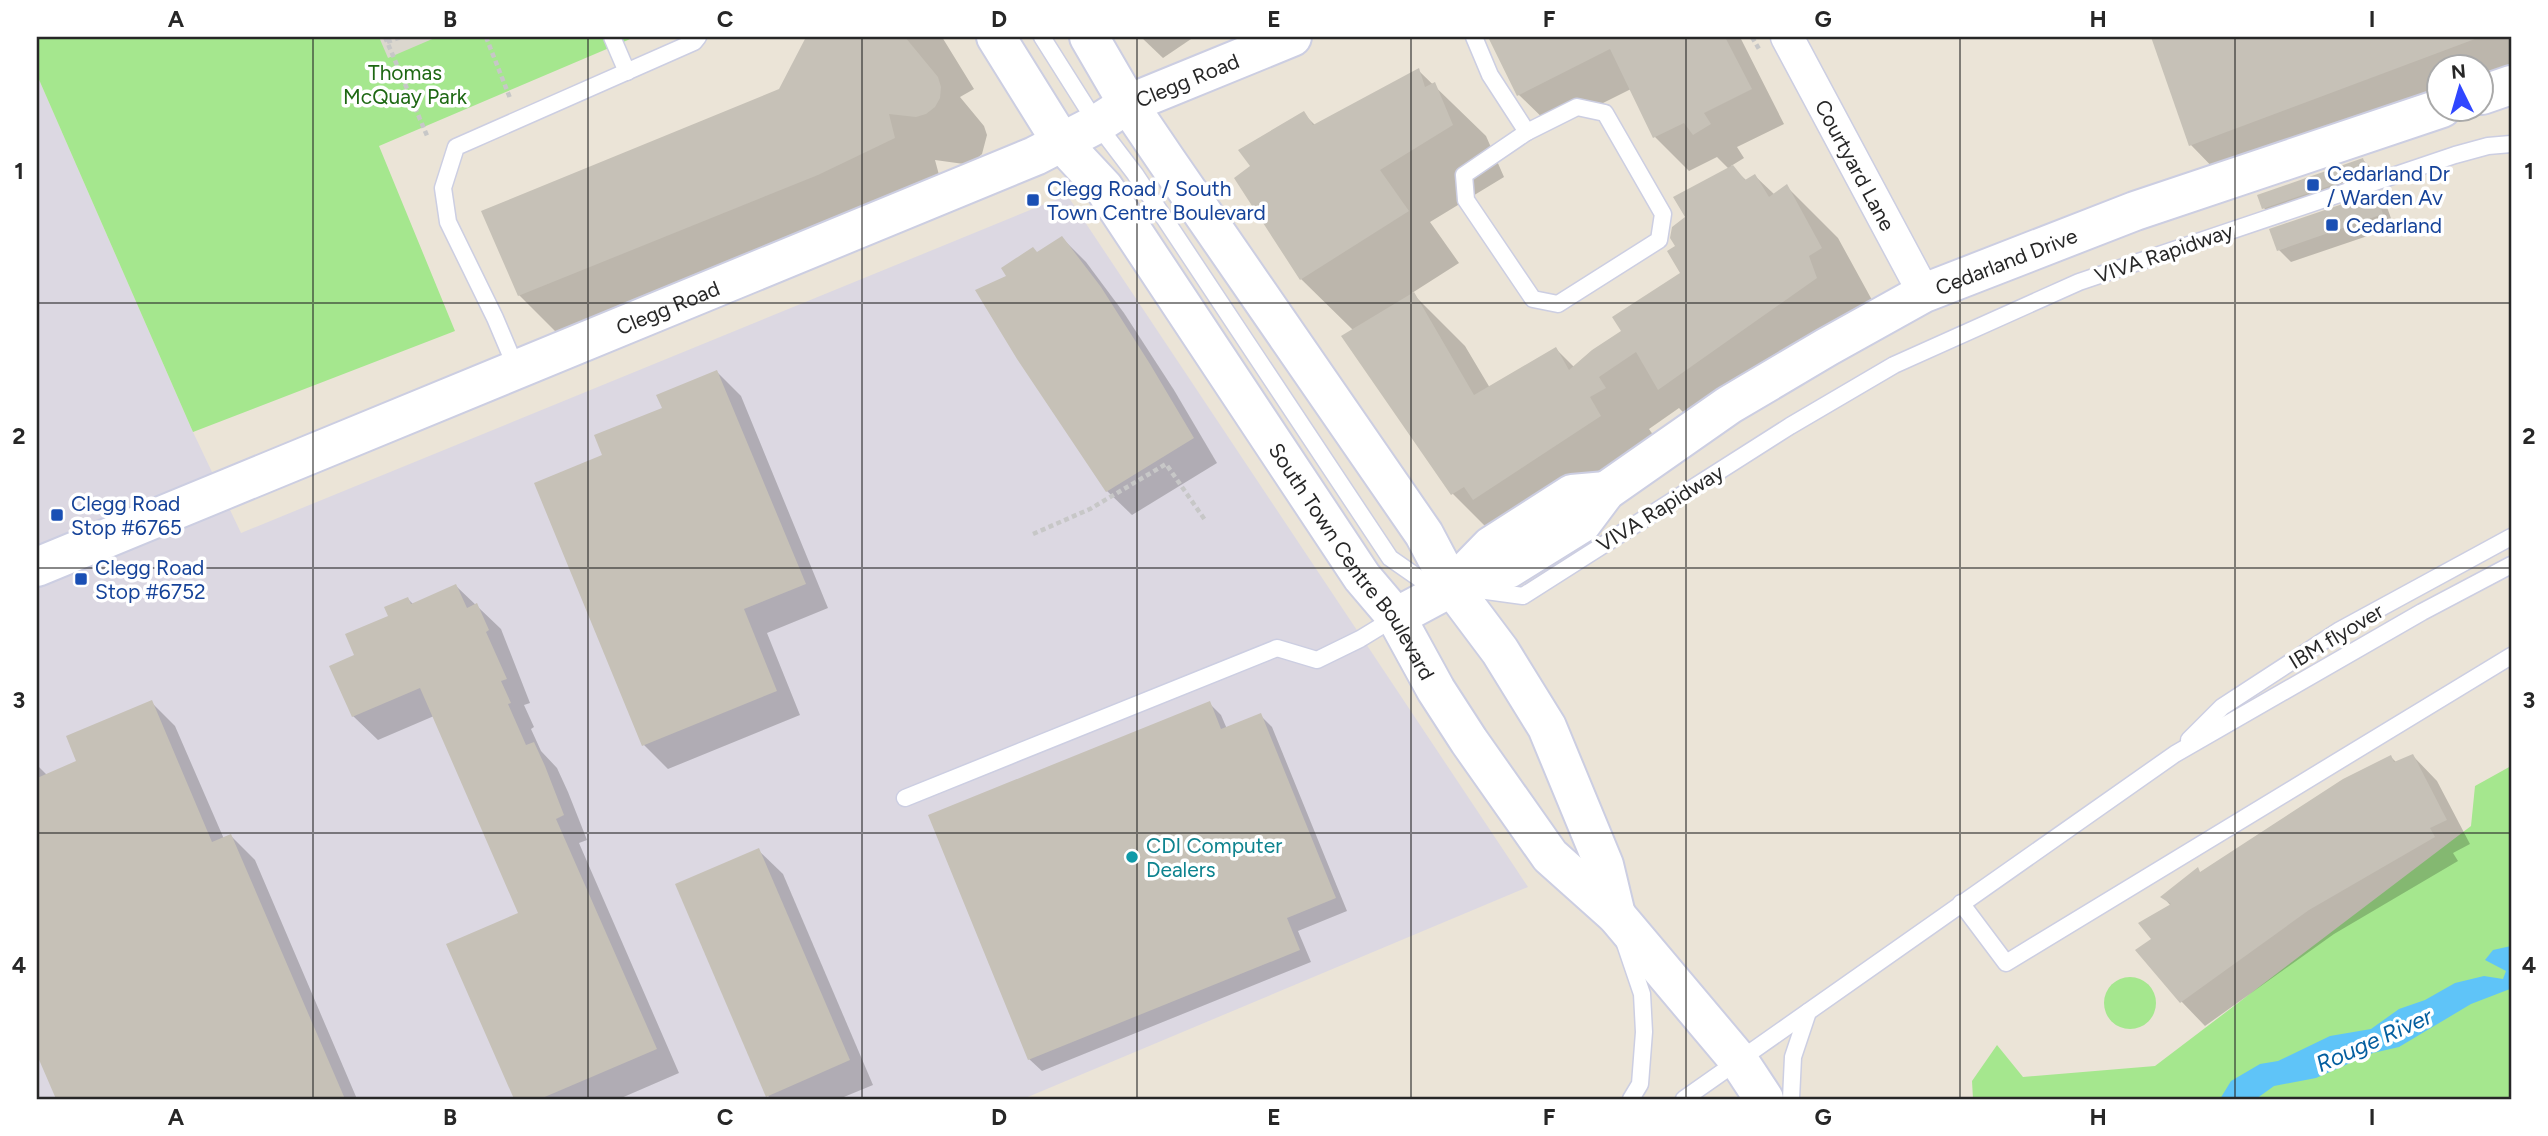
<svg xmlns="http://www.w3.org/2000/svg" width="2548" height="1136" font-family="Figtree,sans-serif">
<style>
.industrial{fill:#dcd8e2}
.green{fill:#a5e78e}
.plaza{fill:#dbd7ce}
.water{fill:#5fc4f8}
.shadow{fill:#0003}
.building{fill:#c6c1b7}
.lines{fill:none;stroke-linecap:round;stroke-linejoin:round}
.service-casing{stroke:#cccee2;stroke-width:19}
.minor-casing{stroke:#cccee2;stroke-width:35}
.tertiary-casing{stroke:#cccee2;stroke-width:42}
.secondary-casing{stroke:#cccee2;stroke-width:42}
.path{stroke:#c7c7c7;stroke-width:4.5;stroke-dasharray:5 3.5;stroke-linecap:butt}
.service{stroke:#fff;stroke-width:16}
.minor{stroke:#fff;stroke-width:32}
.tertiary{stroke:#fff;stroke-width:38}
.secondary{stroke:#fff;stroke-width:38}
.grid{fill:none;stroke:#272727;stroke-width:2;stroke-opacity:0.55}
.transit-dot{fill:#1a4fb4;stroke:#fff;stroke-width:2.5}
.culture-dot{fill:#0f9aa8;stroke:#fff;stroke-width:2.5}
.labels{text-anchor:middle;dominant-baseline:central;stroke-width:7;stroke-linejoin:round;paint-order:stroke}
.park-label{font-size:21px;fill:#1e6813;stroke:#fff}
.street-label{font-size:21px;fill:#272727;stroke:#fff}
.transit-label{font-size:21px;fill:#164399;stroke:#fff;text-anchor:start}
.culture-label{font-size:21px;fill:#0d838f;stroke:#fff;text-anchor:start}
.water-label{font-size:23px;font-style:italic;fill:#035e9f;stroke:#fff}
.neatline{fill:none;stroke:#272727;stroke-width:2.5}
.grid-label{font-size:23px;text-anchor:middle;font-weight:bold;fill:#272727}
</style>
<rect width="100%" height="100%" fill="#ebe4d7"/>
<polygon class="industrial" points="37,75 193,432 241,533 1067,195 1528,887 1023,1099 37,1099"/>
<g class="green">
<polygon points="37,37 635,37 379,146 455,331 193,432 37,75"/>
<polygon points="2511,766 2511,1099 1973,1099 1972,1081 1997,1045 2023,1077 2155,1066 2471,826 2475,786"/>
<circle cx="2130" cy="1003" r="26"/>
</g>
<polygon class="plaza" points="379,37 437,37 388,58"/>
<polygon class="water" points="2511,946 2510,989 2471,1004 2399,1047 2373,1053 2316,1078 2274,1086 2256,1099 2220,1099 2231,1081 2260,1064 2278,1061 2330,1036 2371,1029 2399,1009 2425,1000 2455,983 2484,976 2503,979 2506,971 2485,960 2493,950"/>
<g class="shadow">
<polygon points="808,37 942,37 974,89 960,97 984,126 987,135 982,154 974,161 964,164 935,160 942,186 566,342 519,295 781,91"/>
<polygon points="1141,37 1194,37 1163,58"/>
<polygon points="1490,37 1740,37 1784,124 1737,147 1744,158 1731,166 1747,181 1755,176 1775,195 1787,187 1838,238 1872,300 1859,307 1867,329 1711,441 1679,408 1649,429 1656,439 1504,545 1453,494 1344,336 1353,330 1301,279 1252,166 1303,113 1315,125 1419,71 1486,136 1504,177 1430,222 1459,263 1412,293 1465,346 1490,388 1556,349 1575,368 1623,331 1683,274 1678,247 1687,218 1729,169 1717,157 1689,171 1655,137 1631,89 1553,128 1519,95"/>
<polygon points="2153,37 2511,37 2511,72 2482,83 2482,66 2440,66 2440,98 2224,179 2191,145"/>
<polygon points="2363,160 2375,172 2379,185 2276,220 2264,208"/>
<polygon points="2375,195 2387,207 2394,227 2291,262 2279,250"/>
<polygon points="1062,238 1086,262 1124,313 1174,390 1217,463 1132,515 1107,491 1018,358 1009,276"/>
<polygon points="717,372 741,396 828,608 767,633 800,715 668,769 644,745 605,456 664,409"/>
<polygon points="456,586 501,629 530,703 524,705 534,727 531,729 541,751 557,768 568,792 587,840 579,843 679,1073 619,1099 515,1099 448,945 520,914 434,716 378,740 353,716 356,656 408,599 414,605"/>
<polygon points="151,702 175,726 224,839 231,836 255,860 357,1099 58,1099 37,1050 37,765 47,775 79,762"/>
<polygon points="1209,703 1221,715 1227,729 1260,715 1272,727 1347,911 1298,931 1311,962 1042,1071 1029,1059"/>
<polygon points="2413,756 2437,781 2470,844 2453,853 2458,861 2334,934 2205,1026 2181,1001 2153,940 2171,906 2163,897 2391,757 2397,763"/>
<polygon points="758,850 783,874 873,1085 839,1099 771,1099 768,1096"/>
</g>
<g class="building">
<polygon points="806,37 905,37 938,77 941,87 940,98 935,107 926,114 916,117 889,114 895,138 818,175 518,296 481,211 779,89"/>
<polygon points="1488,37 1725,37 1752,89 1704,113 1711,124 1693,135 1684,123 1653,138 1610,49 1517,96"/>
<polygon points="2151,37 2474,37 2475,39 2189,146"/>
<polygon points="1419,68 1425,87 1435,82 1453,125 1380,170 1409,211 1300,280 1234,178 1250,166 1238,150 1304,111 1313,125"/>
<polygon points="2363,158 2368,173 2262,209 2257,195"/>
<polygon points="1733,165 1745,180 1755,174 1769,197 1787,184 1822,248 1809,256 1817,278 1658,390 1636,352 1599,377 1606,388 1590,397 1601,416 1473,500 1464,487 1451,495 1341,336 1414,292 1474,395 1556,347 1569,370 1592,350 1621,331 1612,317 1680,273 1667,251 1675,246 1670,238 1672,227 1685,217 1673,197"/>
<polygon points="2375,193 2383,214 2277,251 2269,229"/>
<polygon points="1062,236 1101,287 1150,364 1194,438 1106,492 1017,359 975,290 1006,276 1001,268 1033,247 1037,252"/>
<polygon points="717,370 806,584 744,609 777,691 642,746 534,483 602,455 594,435 662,408 656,395"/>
<polygon points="456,584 467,608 477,603 489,630 486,632 507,679 501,681 511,703 508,704 526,745 534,742 545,766 564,815 556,819 657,1049 540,1099 514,1099 446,944 518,913 420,688 352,717 329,666 354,655 345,634 388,616 384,607 408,597 411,604"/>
<polygon points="152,700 212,842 231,834 345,1099 56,1099 37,1055 37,778 76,761 66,736"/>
<polygon points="1210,701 1221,729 1261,713 1336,898 1287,918 1300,950 1028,1060 928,815"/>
<polygon points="2413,754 2447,820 2430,828 2435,837 2309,910 2180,1003 2135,950 2151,939 2138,923 2171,904 2160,897 2198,867 2200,872 2343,779 2391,755 2394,762"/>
<polygon points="759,848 850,1060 766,1097 675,884"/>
</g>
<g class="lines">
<g class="service-casing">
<g id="service">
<polyline points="612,37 627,72"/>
<polyline points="1042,37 1097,124 1135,174 1390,558 1423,581 1443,585"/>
<polyline points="1474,37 1490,75 1527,132"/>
<polygon points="1577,107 1605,113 1663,214 1659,240 1558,304 1533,299 1466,200 1464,175 1527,132"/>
<polyline points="517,370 495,318 448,222 443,188 456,147 694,42 698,37"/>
<polyline points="1479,590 1523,596 1790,426 1894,365 2079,282 2455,155 2488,146 2511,144"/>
<polyline points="2189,740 2222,707 2340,630 2511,537"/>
<polyline points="905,798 1277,648 1317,660 1360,639 1396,617"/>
<polyline points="1961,903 2006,963 2511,656"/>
<polyline points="1625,944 1642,994 1644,1032 1640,1084 1631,1099"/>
<polyline points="1684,1099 2175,754 2422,612 2511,565"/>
<polyline points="1791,1099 1793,1057 1808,1012"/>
</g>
</g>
<g class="minor-casing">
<g id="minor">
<path id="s1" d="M1787,37l137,256"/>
</g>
</g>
<g class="tertiary-casing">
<g id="tertiary">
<polyline points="2482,95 2511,85"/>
<path id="s2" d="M37,567l998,-411 62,-32 31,-20 164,-67"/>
<polyline points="1453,585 1491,546 1572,494 1606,491"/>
<path id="s3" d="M1452,587l56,-18 74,-46 24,-32 123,-86 98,-58 97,-54 211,-82 307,-103"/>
<polyline points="1739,1061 1764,1099"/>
</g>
</g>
<g class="secondary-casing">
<g id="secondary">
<path id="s4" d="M996,37l66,106 42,45 258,389 34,40 40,73 33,51 81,115 66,59 123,146"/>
<polyline points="1089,37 1128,104 1166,160 1424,534 1452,587 1500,651 1547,727 1604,865 1616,915"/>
<polyline points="1396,617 1452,587"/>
</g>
</g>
<g class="path">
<polyline points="385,37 428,138"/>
<polyline points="486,37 510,98"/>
<polyline points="1752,37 1759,49"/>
<polyline points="387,42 401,37"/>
<polyline points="1033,534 1090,509 1166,464 1205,520"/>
</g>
<use href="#service" class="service"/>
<use href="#minor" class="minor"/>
<use href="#tertiary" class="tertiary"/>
<use href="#secondary" class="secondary"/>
</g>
<path class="grid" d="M313,37v1062M588,37v1062M862,37v1062M1137,37v1062M1411,37v1062M1686,37v1062M1960,37v1062M2235,37v1062M37,303h2474M37,568h2474M37,833h2474"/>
<g class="transit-dot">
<rect x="2306" y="178" width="14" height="14" rx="3.5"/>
<rect x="1026" y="193" width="14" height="14" rx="3.5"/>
<rect x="2325" y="218" width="14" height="14" rx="3.5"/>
<rect x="50" y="508" width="14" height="14" rx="3.5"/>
<rect x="74" y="572" width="14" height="14" rx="3.5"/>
</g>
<circle class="culture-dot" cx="1132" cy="857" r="7"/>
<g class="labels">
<g class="park-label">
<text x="405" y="72">Thomas<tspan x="405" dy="24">McQuay Park</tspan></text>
</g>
<g class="street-label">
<text stroke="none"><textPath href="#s2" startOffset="1250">Clegg Road</textPath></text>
<text stroke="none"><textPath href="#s1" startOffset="145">Courtyard Lane</textPath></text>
<text transform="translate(2164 253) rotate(-19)">VIVA Rapidway</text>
<text stroke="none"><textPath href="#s3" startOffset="649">Cedarland Drive</textPath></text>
<text stroke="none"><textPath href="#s2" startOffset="682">Clegg Road</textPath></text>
<text transform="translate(1660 508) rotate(-32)">VIVA Rapidway</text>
<text stroke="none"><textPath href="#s4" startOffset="635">South Town Centre Boulevard</textPath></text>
<text transform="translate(2336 636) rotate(-31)">IBM flyover</text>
</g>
<g class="transit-label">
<text x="2327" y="173">Cedarland Dr<tspan x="2327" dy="24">/ Warden Av</tspan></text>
<text x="1047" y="188">Clegg Road / South<tspan x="1047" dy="24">Town Centre Boulevard</tspan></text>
<text x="2346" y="225">Cedarland</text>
<text x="71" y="503">Clegg Road<tspan x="71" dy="24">Stop #6765</tspan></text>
<text x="95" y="567">Clegg Road<tspan x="95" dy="24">Stop #6752</tspan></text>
</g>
<g class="culture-label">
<text x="1146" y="845">CDI Computer<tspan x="1146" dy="24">Dealers</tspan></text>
</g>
<g class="water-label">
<text transform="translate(2374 1040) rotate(-24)">Rouge River</text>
</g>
</g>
<rect width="2548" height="1136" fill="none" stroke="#ffffff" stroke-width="77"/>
<g transform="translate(2460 88) rotate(355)"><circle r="33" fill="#ffffff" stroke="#a9a9a9" stroke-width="2"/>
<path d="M0-5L12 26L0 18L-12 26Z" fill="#3047ff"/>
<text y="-10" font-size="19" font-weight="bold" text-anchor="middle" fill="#272727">N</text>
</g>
<rect x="38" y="38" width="2472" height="1060" class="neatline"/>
<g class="grid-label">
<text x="176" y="27">A</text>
<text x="450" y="27">B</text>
<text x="725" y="27">C</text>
<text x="999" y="27">D</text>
<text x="1274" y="27">E</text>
<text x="1549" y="27">F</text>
<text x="1823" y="27">G</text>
<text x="2098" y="27">H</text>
<text x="2372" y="27">I</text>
<text x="19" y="179">1</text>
<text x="2529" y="179">1</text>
<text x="19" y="444">2</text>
<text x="2529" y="444">2</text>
<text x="19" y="708">3</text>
<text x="2529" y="708">3</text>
<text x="19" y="973">4</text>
<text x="2529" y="973">4</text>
<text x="176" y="1125">A</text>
<text x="450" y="1125">B</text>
<text x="725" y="1125">C</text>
<text x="999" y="1125">D</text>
<text x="1274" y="1125">E</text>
<text x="1549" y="1125">F</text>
<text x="1823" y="1125">G</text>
<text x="2098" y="1125">H</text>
<text x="2372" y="1125">I</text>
</g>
</svg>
